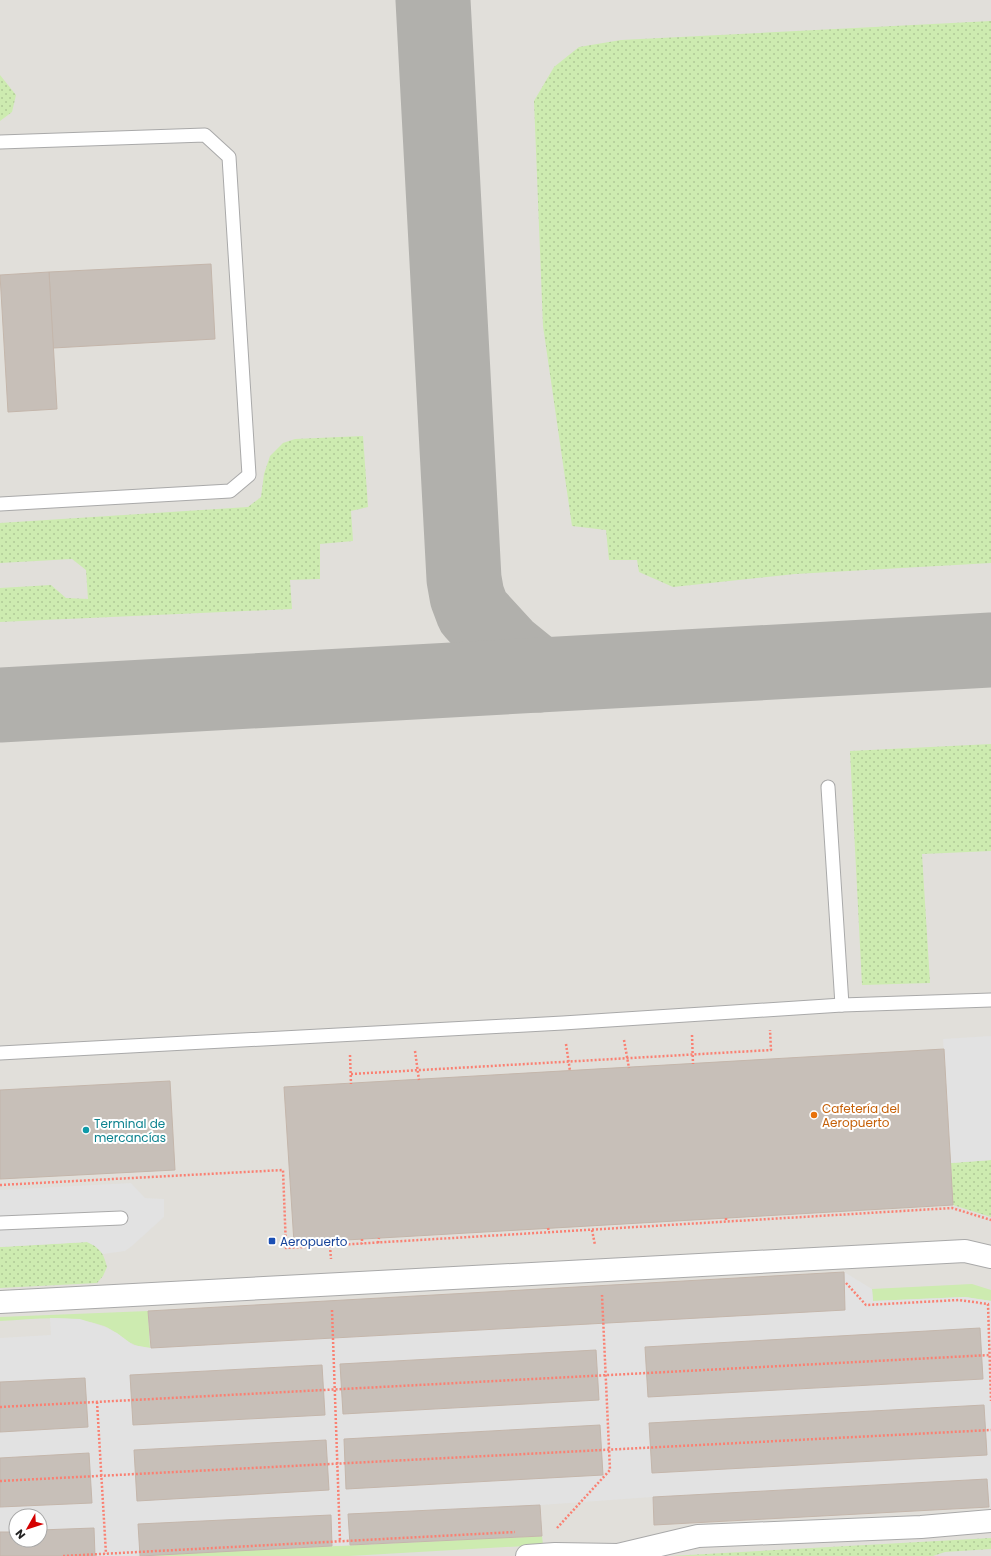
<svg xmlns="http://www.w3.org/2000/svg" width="991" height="1556" font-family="Poppins,sans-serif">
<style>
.airport{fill:#e1dfda;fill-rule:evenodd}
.grass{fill:url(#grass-dots)}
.garden{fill:#cdebb0}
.parking{fill:#e2e2e2;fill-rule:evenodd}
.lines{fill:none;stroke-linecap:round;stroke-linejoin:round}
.taxiway{stroke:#b1b0ac;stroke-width:75}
.building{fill:#c7bfb8;stroke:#c4b6ab}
.service-casing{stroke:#a9a9a9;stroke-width:15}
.minor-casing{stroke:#a9a9a9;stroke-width:24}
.path{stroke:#fa8072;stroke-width:2.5;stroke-dasharray:2 2;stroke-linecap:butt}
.service{stroke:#fff;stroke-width:13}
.minor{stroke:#fff;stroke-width:22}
.food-dot{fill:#e8710a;stroke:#fff;stroke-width:1.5}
.culture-dot{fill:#0f9aa8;stroke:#fff;stroke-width:1.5}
.transit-dot{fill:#1a4fb4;stroke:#fff;stroke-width:1.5}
.labels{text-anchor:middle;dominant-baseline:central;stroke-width:4;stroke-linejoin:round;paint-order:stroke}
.food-label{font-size:12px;fill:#c56008;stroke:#fff;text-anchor:start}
.culture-label{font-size:12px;fill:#0d838f;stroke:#fff;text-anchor:start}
.transit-label{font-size:12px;fill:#164399;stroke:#fff;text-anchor:start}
</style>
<defs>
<pattern id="grass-dots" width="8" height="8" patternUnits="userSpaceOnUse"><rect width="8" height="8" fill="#cdebb0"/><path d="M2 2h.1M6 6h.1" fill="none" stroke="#b0c997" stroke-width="1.8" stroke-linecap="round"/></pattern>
</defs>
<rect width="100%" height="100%" fill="#f2efe9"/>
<path class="airport" d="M0,0h991v1556h-991zM16,1516h24v24h-24z"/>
<g class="grass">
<polygon points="991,21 991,563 795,574 673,587 639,572 637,560 609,560 606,530 572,526 543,326 534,101 554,67 579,47 621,40"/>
<polygon points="0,75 16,95 12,112 0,121"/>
<polygon points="363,436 368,507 351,511 353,541 320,544 320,579 290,580 292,609 0,622 0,588 51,585 66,598 88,599 86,570 72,559 0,563 0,523 248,507 261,497 264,474 270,456 283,443 295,439"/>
<polygon points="991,744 991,851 922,854 930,983 862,985 850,751"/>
<polygon points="991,1160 991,1217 953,1205 951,1163"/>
<path d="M87,1242c14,6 16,11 20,25l-4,9 -6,7 -97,5v-41z"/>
<polygon points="991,1538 991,1549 945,1552 933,1556 670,1556"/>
</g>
<g class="garden">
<polygon points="972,1284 991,1290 991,1301 965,1297 873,1301 872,1289"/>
<path d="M148,1311l3,37c-6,-1 -13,-1 -18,-4 -11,-4 -18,-14 -29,-18 -34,-12 -68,-7 -104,-5v-4z"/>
<polygon points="542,1536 543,1545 349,1556 134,1556"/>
</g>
<g class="parking">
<polygon points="991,1036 991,1160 951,1163 943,1039"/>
<polygon points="131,1183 145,1198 164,1199 164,1217 132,1246 125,1251 103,1254 95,1246 87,1242 0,1247 0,1190"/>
<path d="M844,1272l28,17 1,12 92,-4 26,4v206l-337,18 -2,-28 -111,8 1,31 -408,20h-134v-218l51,-3 -1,-17 30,1 25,8 12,6 16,12 17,3 -2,-37zM16,1516h24v24h-24z"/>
</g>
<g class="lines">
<g class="taxiway">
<polyline points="433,0 464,579 467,596 473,612 507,649 539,675"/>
<polyline points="0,705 991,650"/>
</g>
</g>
<g class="building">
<polygon points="211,264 215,339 53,348 49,272"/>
<polygon points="49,272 57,409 8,412 0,275"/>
<polygon points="944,1049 953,1205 294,1243 284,1087"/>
<polygon points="170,1081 175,1170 0,1179 0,1090"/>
<polygon points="844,1272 845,1310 151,1348 148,1311"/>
<polygon points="980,1328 983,1379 648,1397 645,1347"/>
<polygon points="596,1350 599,1400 343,1414 340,1364"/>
<polygon points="322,1365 325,1415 133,1425 130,1375"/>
<polygon points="85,1378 88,1427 0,1432 0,1382"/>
<polygon points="984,1405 987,1455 652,1473 649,1423"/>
<polygon points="600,1425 603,1475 346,1489 344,1439"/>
<polygon points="326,1440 329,1490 137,1501 134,1450"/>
<polygon points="89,1453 92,1503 0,1507 0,1458"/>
<polygon points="987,1479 989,1507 654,1525 653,1497"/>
<polygon points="540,1505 542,1536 350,1545 348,1514"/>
<polygon points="331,1515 332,1546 140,1556 138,1524"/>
<polygon points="94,1528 95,1556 0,1556 0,1532 16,1532 16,1540 40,1540 40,1530"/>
</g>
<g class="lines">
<g class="service-casing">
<g id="service">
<polyline points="0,142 205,135 229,157 249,475 230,491 0,504"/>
<polyline points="828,787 842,1005"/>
<polyline points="0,1053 563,1023 842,1005 991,1000"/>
<polyline points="0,1223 121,1218"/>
</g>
</g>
<g class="minor-casing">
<g id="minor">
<polyline points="0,1302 965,1251 991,1257"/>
<polyline points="527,1556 555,1554 618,1555 698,1536 921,1527 991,1521"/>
</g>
</g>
<g class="path">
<polyline points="692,1035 693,1064"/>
<polyline points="624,1040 629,1068"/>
<polyline points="566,1044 570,1071"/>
<polyline points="415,1051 419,1080"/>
<polyline points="350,1055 351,1084"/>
<polyline points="351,1074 771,1050 770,1030"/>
<polyline points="0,1185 283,1170 286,1248 952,1208 991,1220"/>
<polyline points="726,1218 726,1222"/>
<polyline points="548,1228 549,1232"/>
<polyline points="592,1230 595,1245"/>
<polyline points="362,1239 362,1244"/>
<polyline points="378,1243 379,1238"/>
<polyline points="330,1246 331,1259"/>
<polyline points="846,1283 866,1305 959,1300 988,1304 991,1401"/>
<polyline points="332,1310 340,1541"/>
<polyline points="97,1402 106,1554"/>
<polyline points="0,1407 990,1355"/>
<polyline points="0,1481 991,1430"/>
<polyline points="557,1528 610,1470 602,1295"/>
<polyline points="63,1556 515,1532"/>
</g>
<use href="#service" class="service"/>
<use href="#minor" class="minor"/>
</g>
<circle class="food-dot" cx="814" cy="1115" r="4"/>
<circle class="culture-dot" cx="86" cy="1130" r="4"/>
<rect class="transit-dot" x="268" y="1237" width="8" height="8" rx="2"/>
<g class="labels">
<g class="food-label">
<text x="822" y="1108">Cafetería del<tspan x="822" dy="14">Aeropuerto</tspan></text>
</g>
<g class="culture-label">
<text x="94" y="1123">Terminal de<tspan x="94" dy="14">mercancías</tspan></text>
</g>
<g class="transit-label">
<text x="280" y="1241">Aeropuerto</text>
</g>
</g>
<g transform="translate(28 1528) rotate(231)"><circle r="19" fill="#ffffff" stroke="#a7a7a7"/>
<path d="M0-3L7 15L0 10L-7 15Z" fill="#d40000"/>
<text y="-6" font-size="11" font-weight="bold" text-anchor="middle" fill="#222222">N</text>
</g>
</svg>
